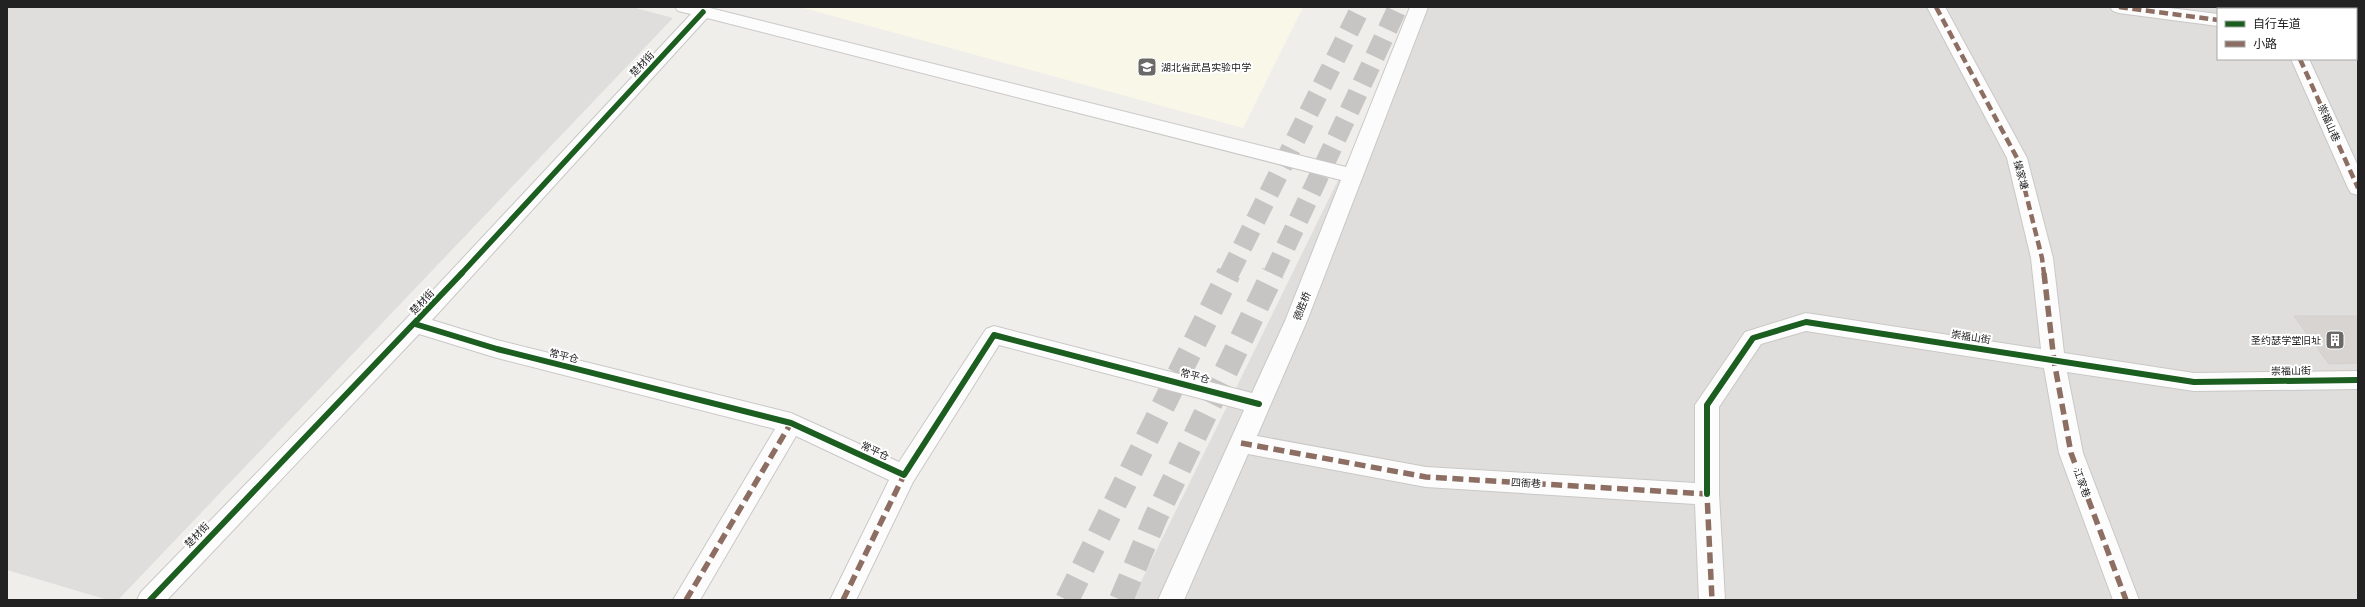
<svg xmlns="http://www.w3.org/2000/svg" width="2365" height="607" font-family="'Archivo Narrow','Noto Sans SC',sans-serif">
<style>
.residential{fill:#dfdedc;fill-rule:evenodd}
.education{fill:#f8f7e8}
.building{fill:#d7d4d2;stroke:#d3d0cc}
.lines{fill:none;stroke-linecap:round;stroke-linejoin:round}
.major-tunnel-far1{stroke:#c7c5c3;stroke-width:20;stroke-dasharray:20 10;stroke-linecap:butt}
.major-tunnel{stroke:#c7c5c3;stroke-width:24;stroke-dasharray:24 12;stroke-linecap:butt}
.minor-casing{stroke:#c9c8c7;stroke-width:2}
.minor{fill:#fdfcfc;fill-rule:evenodd}
.quiet-far1{stroke:#8d6e63;stroke-width:4.5;stroke-dasharray:9 4.5;stroke-linecap:butt}
.quiet{stroke:#8d6e63;stroke-width:5.5;stroke-dasharray:11 5.5;stroke-linecap:butt}
.cycleway-far1-casing{stroke:#fff;stroke-width:8}
.cycleway-casing{stroke:#fff;stroke-width:9}
.cycleway-far1{stroke:#1b5e20;stroke-width:5.5}
.cycleway{stroke:#1b5e20;stroke-width:6}
.labels{text-anchor:middle;dominant-baseline:central;stroke-width:4;stroke-linejoin:round;paint-order:stroke}
.street-label{font-size:10px;fill:#222;stroke:#fff}
.poi-label{font-size:10px;fill:#222;stroke:#fff;text-anchor:start}
</style>
<rect width="100%" height="100%" fill="#f0eeeb"/>
<g class="residential">
<polygon points="7,7 632,7 673,18 118,600 108,600 7,570"/>
<path d="M1423,7h935v593h-1226zM2218,9h138v50h-138z"/>
</g>
<polygon class="education" points="800,7 1303,7 1243,128"/>
<polygon class="building" points="2294,316 2358,316 2358,363 2329,364"/>
<g class="lines">
<g class="major-tunnel-far1">
<polyline points="1229,274 1361,7"/>
<polyline points="1273,274 1398,7"/>
</g>
<g class="major-tunnel">
<polyline points="1067,600 1229,273"/>
<polyline points="1121,600 1155,519 1273,273"/>
</g>
<g class="minor-casing">
<g id="minor">
<path d="M675,7h31l640,160 64,-160h18l-121,314 -50,115 169,31 269,16v-78l50,-73 61,-19 235,36 -10,-91 -24,-100 -80,-151h18l82,151 26,100 11,95 130,20 164,-2v18l-164,2 -127,-19 16,81 56,147h-26l-54,-147 -15,-85 -238,-37 -45,13 -42,63v87l6,106h-26l-4,-96 -269,-17 -178,-33 -64,146h-26l86,-190 -245,-65 -86,137 -57,118h-26l59,-120 -93,-44 -96,164h-27l102,-171 -278,-71 -78,-24 -252,266h-30l4,-8 266,-274 284,-304 -13,-3zM707,18l634,162 -56,141 -33,72 -258,-67 -8,3 -87,133 -108,-49 -294,-73 -65,-20z"/>
<polygon points="2110,7 2161,7 2218,14 2218,26 2119,13 2113,11"/>
<polygon points="2269,7 2287,7 2288,9 2270,9"/>
<polygon points="2291,59 2309,59 2358,166 2358,195 2351,193 2348,188"/>
</g>
</g>
<use href="#minor" class="minor"/>
<g class="quiet-far1">
<polyline points="1936,7 2017,158 2042,258 2044,274"/>
<polyline points="2119,7 2218,20"/>
<polyline points="2278,7 2279,9"/>
<polyline points="2300,59 2358,188"/>
</g>
<g class="quiet">
<polyline points="2044,273 2054,361 2071,453 2126,600"/>
<polyline points="1241,443 1426,477 1707,494 1712,600"/>
<polyline points="686,600 791,423"/>
<polyline points="843,600 904,475"/>
</g>
<g class="cycleway-far1-casing">
<polyline id="cycleway-far1" points="461,274 703,12"/>
</g>
<g class="cycleway-casing">
<g id="cycleway">
<polyline points="415,324 497,349 791,423 904,475 994,335 1259,404"/>
<polyline points="1707,494 1707,405 1753,338 1806,322 2194,382 2358,380"/>
<polyline points="150,600 462,273"/>
</g>
</g>
<use href="#cycleway-far1" class="cycleway-far1"/>
<use href="#cycleway" class="cycleway"/>
</g>
<defs>
<g id="school-square" transform="scale(1)"><rect x="-9" y="-9" width="18" height="18" rx="4" fill="#6a6968" stroke="#fff"/><path d="M0-5L7-2L0 1L-7-2ZM-4 1L0 2.5L4 1V4Q0 6-4 4Z" fill="#fff"/></g>
<g id="building-square" transform="scale(1)"><rect x="-9" y="-9" width="18" height="18" rx="4" fill="#6a6968" stroke="#fff"/><path d="M-4-6H4V6H1V3H-1V6H-4ZM-2.5-4.3h1.7v1.8h-1.7ZM.8-4.3h1.7v1.8H.8ZM-2.5-1h1.7V.8h-1.7ZM.8-1h1.7V.8H.8Z" fill="#fff"/></g>
</defs>
<g fill-rule="evenodd">
<use href="#school-square" x="1147" y="67"/>
<use href="#building-square" x="2335" y="340"/>
</g>
<g class="labels">
<g class="street-label">
<text transform="translate(642 64) rotate(-47)">楚材街</text>
<text transform="translate(2329 123) rotate(66)">崇福山巷</text>
<text transform="translate(2021 175) rotate(75)">操家塘</text>
<text transform="translate(422 302) rotate(-47)">楚材街</text>
<text transform="translate(1302 306) rotate(-68)">德胜桥</text>
<text transform="translate(1971 337) rotate(9)">崇福山街</text>
<text transform="translate(564 356) rotate(14)">常平仓</text>
<text transform="translate(2291 371) rotate(-1)">崇福山街</text>
<text transform="translate(1195 376) rotate(15)">常平仓</text>
<text transform="translate(875 451) rotate(25)">常平仓</text>
<text transform="translate(1526 483) rotate(3)">四衙巷</text>
<text transform="translate(2082 483) rotate(70)">江家巷</text>
<text transform="translate(197 535) rotate(-46)">楚材街</text>
</g>
<g class="poi-label">
<text x="1161" y="67">湖北省武昌实验中学</text>
<text x="2321" y="340" text-anchor="end">圣约瑟学堂旧址</text>
</g>
</g>
<rect width="2365" height="607" fill="none" stroke="#222222" stroke-width="16"/>
<rect x="2217" y="8" width="140" height="52" fill="#ffffff" stroke="#a7a7a7"/>
<rect x="2225" y="21" width="20" height="6" fill="#1b5e20" stroke="#a7a7a7"/>
<text x="2253" y="28" font-size="12" fill="#222222">自行车道</text>
<rect x="2225" y="41" width="20" height="6" fill="#8d6e63" stroke="#a7a7a7"/>
<text x="2253" y="48" font-size="12" fill="#222222">小路</text>
</svg>
